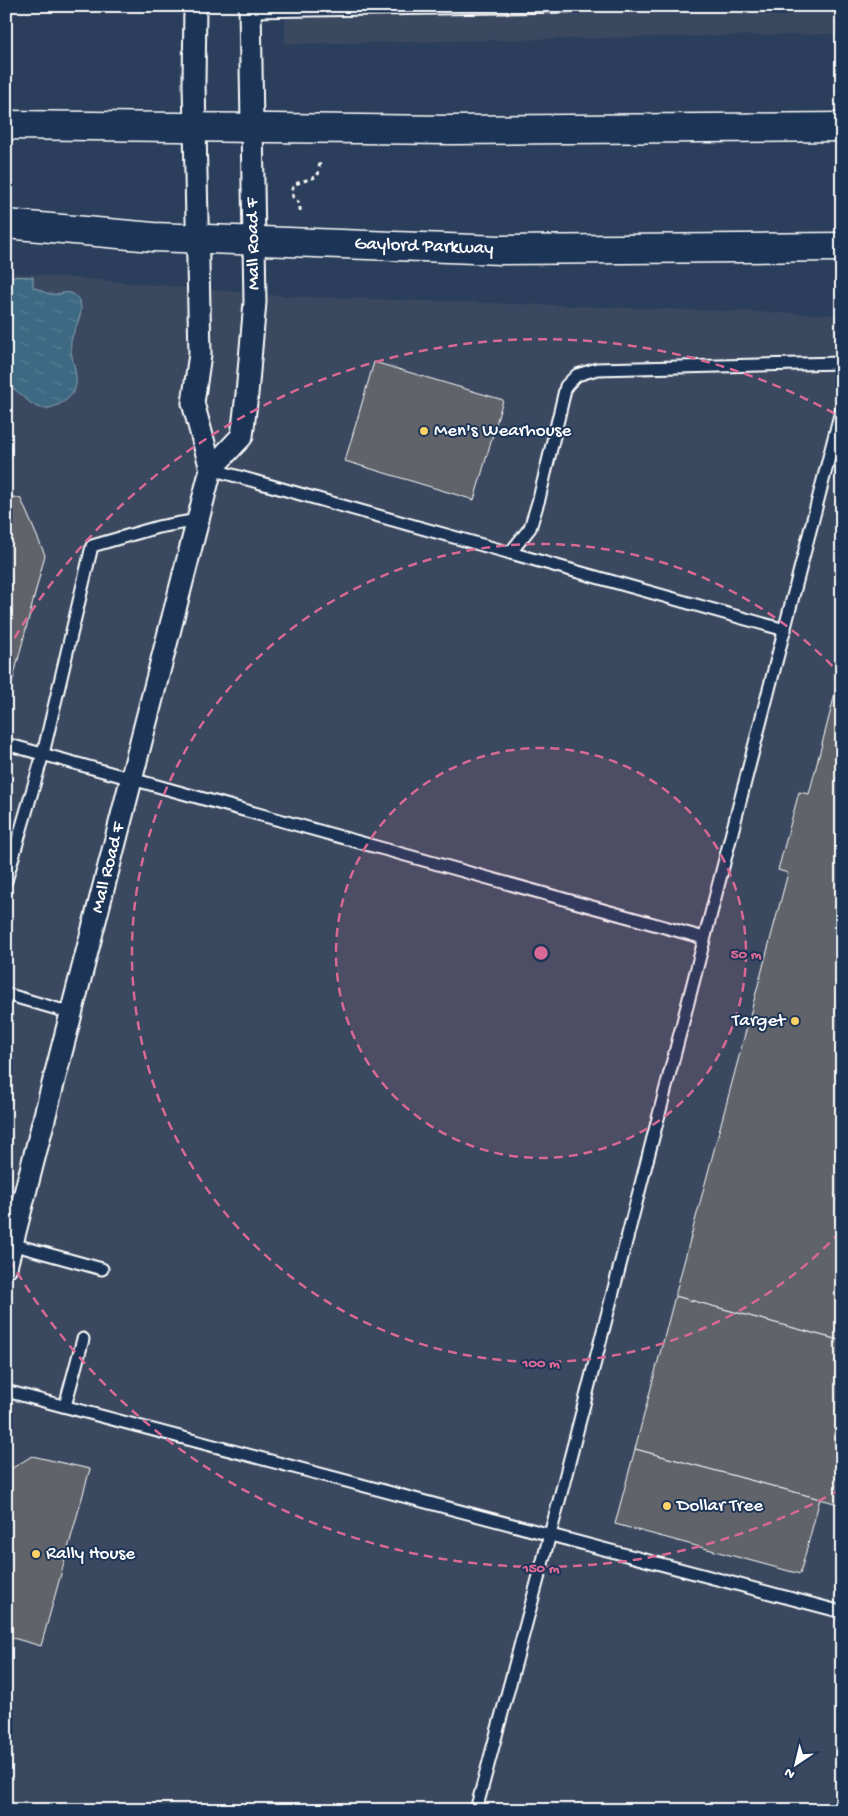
<svg xmlns="http://www.w3.org/2000/svg" width="848" height="1816" font-family="'Gochi Hand',sans-serif">
<style>
.built{fill:#3b4960}
.water{fill:url(#water-ripples);stroke:#8ba5b4}
.building{fill:#61636b;stroke:#fff}
.lines{fill:none;stroke-linecap:round;stroke-linejoin:round}
.service-casing{stroke:#fff;stroke-width:15}
.minor-casing{stroke:#fff;stroke-width:25}
.tertiary-casing{stroke:#fff;stroke-width:31}
.path{stroke:#fff;stroke-width:3;stroke-dasharray:4 4;stroke-linecap:butt}
.service{stroke:#1d3557;stroke-width:11}
.minor{stroke:#1d3557;stroke-width:21}
.tertiary{stroke:#1d3557;stroke-width:28}
.ring{fill:none;stroke:#d76994;stroke-width:2.5;stroke-dasharray:9 6}
.poi-dot{fill:#ffd166;stroke:#1d3557;stroke-width:2}
.labels{text-anchor:middle;dominant-baseline:central;stroke-width:4;stroke-linejoin:round;paint-order:stroke}
.street-label{font-size:19px;fill:#fff;stroke:#1d3557}
.poi-label{font-size:19px;fill:#fff;stroke:#1d3557;text-anchor:start}
.centre{fill:#d76994;stroke:#1d3557;stroke-width:2.5}
.ring-label{font-size:15px;text-anchor:middle;font-weight:bold;fill:#d76994;stroke:#1d3557;stroke-width:4;stroke-linejoin:round;paint-order:stroke}
</style>
<defs>
<pattern id="water-ripples" width="26" height="14" patternUnits="userSpaceOnUse" patternTransform="scale(1.25)"><rect width="26" height="14" fill="#3d6982"/><path d="M2 4q2-2 4 0t4 0M15 11q2-2 4 0t4 0" fill="none" stroke="#5a8095"/></pattern>
</defs>
<rect width="100%" height="100%" fill="#2b3e5b"/>
<filter id="ink" filterUnits="userSpaceOnUse"><feTurbulence type="fractalNoise" baseFrequency=".02" numOctaves="2"/><feDisplacementMap in="SourceGraphic" scale="10" xChannelSelector="R" yChannelSelector="G"/><feConvolveMatrix kernelMatrix="1 2 1 2 8 2 1 2 1" color-interpolation-filters="sRGB"/></filter>
<g filter="url(#ink)">
<g class="built">
<polygon points="285,6 842,6 842,36 830,34 285,44"/>
<polygon points="6,272 283,296 842,315 842,1810 6,1810"/>
</g>
<path class="water" d="M6,276l27,1v10c6,2 11,6 17,7 11,2 19,-7 28,5 9,12 -5,30 -7,43 -2,16 10,35 3,49 -5,9 -16,15 -25,17 -19,3 -27,-18 -43,-23z"/>
<g class="building">
<polygon points="374,362 503,400 474,500 345,461"/>
<polygon points="6,495 21,499 45,555 12,683 6,682"/>
<polygon points="842,668 842,692 836,690"/>
<polygon points="836,690 842,692 842,1341 675,1296 788,873 778,870 799,792 809,794"/>
<polygon points="675,1296 842,1341 842,1505 635,1449"/>
<polygon points="635,1449 820,1499 800,1574 615,1524"/>
<polygon points="32,1456 90,1469 41,1646 6,1636 6,1472"/>
</g>
<g class="lines">
<g class="service-casing">
<g id="service">
<polyline points="250,11 568,6"/>
<polyline points="211,469 785,630"/>
<polyline points="510,553 530,528 539,499 566,386 577,375 597,369 842,363"/>
<polyline points="6,744 704,938"/>
<polyline points="6,881 43,754 92,546 158,527 198,520"/>
<polyline points="6,994 71,1013"/>
<polyline points="8,1243 102,1269"/>
<polyline points="6,1391 842,1612"/>
<polyline points="65,1406 83,1339"/>
<polyline points="476,1810 559,1501 842,407"/>
</g>
</g>
<g class="minor-casing">
<g id="minor">
<polyline points="211,469 242,436 247,394 255,302 250,6"/>
<polyline points="6,1267 211,469 193,403 200,354 194,84 195,6"/>
</g>
</g>
<g class="tertiary-casing">
<g id="tertiary">
<polyline points="6,125 450,130 842,127"/>
<polyline points="6,224 153,237 501,250 842,247"/>
</g>
</g>
<polyline class="path" points="300,211 300,204 293,197 292,189 295,184 318,176 320,162"/>
<use href="#service" class="service"/>
<use href="#minor" class="minor"/>
<use href="#tertiary" class="tertiary"/>
</g>
</g>
<circle cx="541" cy="953" r="205" fill="#d76994" fill-opacity=".12"/>
<g class="ring">
<circle cx="541" cy="953" r="205"/>
<path d="M840 1232A409 409 0 1 1 840 674"/>
<path d="M839 1490A614 614 0 0 1 7 1255M7 651A614 614 0 0 1 839 416"/>
</g>
<g class="poi-dot">
<circle cx="424" cy="431" r="5"/>
<circle cx="795" cy="1021" r="5"/>
<circle cx="667" cy="1506" r="5"/>
<circle cx="36" cy="1554" r="5"/>
</g>
<g class="labels">
<g class="street-label">
<text transform="translate(254 244) rotate(-91)">Mall Road F</text>
<text transform="translate(424 247) rotate(2)">Gaylord Parkway</text>
<text transform="translate(109 868) rotate(-76)">Mall Road F</text>
</g>
<g class="poi-label">
<text x="434" y="431">Men's Wearhouse</text>
<text x="785" y="1021" text-anchor="end">Target</text>
<text x="677" y="1506">Dollar Tree</text>
<text x="46" y="1554">Rally House</text>
</g>
</g>
<circle cx="541" cy="953" r="8" class="centre"/>
<g class="ring-label">
<text x="746" y="958">50 m</text>
<text x="541" y="1367">100 m</text>
<text x="541" y="1572">150 m</text>
</g>
<rect width="848" height="1816" fill="none" stroke="#1d3557" stroke-width="25"/>
<rect x="12" y="12" width="823" height="1791" fill="none" stroke="#fff" stroke-width="2" filter="url(#ink)"/>
<g transform="translate(796 1764) rotate(215)" stroke="#1d3557" stroke-width="4" paint-order="stroke">
<path d="M0-4L9 19L0 12L-9 19Z" fill="#ffffff"/>
<text y="-8" font-size="14" font-weight="bold" text-anchor="middle" fill="#ffffff">N</text>
</g>
</svg>
